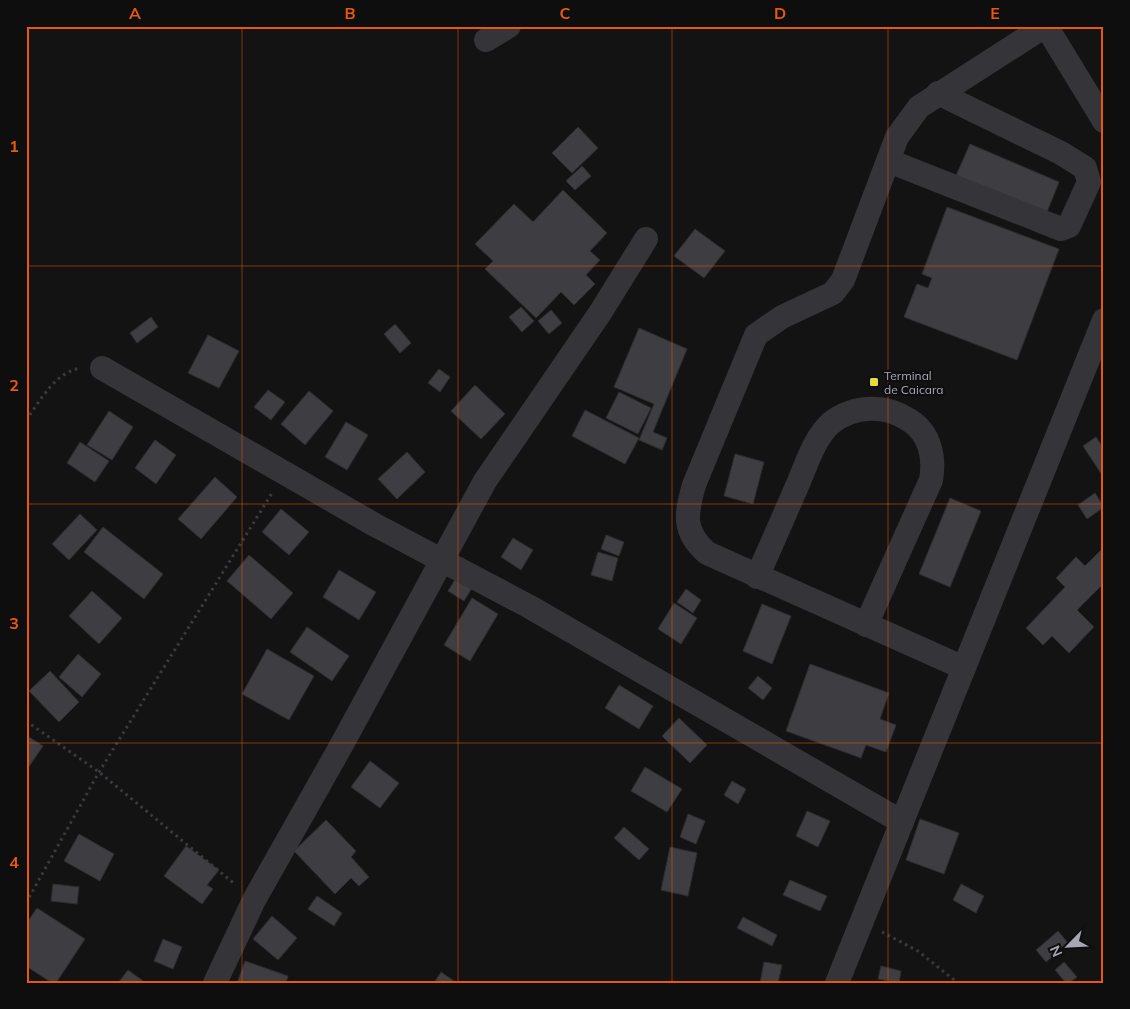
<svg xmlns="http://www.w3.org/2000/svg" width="1130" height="1009" font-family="Mulish,sans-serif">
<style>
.building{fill:#3e3d41;stroke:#2e2d30}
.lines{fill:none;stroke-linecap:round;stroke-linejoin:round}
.path{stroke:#3a3a40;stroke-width:3;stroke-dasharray:2.5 4;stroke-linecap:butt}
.minor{stroke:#353439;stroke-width:24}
.grid{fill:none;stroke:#e8590c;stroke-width:1;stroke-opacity:0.55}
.poi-dot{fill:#e3db3d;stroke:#0e0e0f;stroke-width:2}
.labels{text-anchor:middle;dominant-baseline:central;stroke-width:4.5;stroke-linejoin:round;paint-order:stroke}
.poi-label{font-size:12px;fill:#a6a6b4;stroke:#0e0e0f;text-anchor:start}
.neatline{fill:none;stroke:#e8590c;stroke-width:2}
.grid-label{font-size:16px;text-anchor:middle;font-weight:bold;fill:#e8590c}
</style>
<rect width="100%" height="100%" fill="#131314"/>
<g class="building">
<polygon points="578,127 598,148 572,173 552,153"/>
<polygon points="970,144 1059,182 1045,217 955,178"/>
<polygon points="582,166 591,176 575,190 566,181"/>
<polygon points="563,190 607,233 590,251 600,260 586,275 595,284 574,305 561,292 536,318 485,269 493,261 475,244 514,204 533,222"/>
<polygon points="947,207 1059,249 1017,360 904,317 917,284 928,288 932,278 922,274"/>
<polygon points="695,229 725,251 704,278 674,256"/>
<polygon points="521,307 534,321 522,332 509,317"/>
<polygon points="551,310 562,323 549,334 538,321"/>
<polygon points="151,317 158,327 137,343 130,333"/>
<polygon points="395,324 411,343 400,353 384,334"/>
<polygon points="639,328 687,349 653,432 667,438 662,450 639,440 654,404 614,387"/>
<polygon points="208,335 239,351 219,388 188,373"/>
<polygon points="439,369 450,377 440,392 428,383"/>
<polygon points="475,385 505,414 481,439 451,411"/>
<polygon points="268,390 285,402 271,420 254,407"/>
<polygon points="309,391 333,411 305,445 281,424"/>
<polygon points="619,392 651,408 638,434 606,418"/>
<polygon points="585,410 639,438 625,464 572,436"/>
<polygon points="109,411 133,427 112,460 87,445"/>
<polygon points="346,422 368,435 347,470 325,457"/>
<polygon points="1096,437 1104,449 1104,478 1083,446"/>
<polygon points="155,440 176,455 156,484 135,468"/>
<polygon points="80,442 109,461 95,482 67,463"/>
<polygon points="407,452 425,472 397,499 378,479"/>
<polygon points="735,454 764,462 753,504 724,496"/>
<polygon points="215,477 237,497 201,539 178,519"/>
<polygon points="1095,493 1104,507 1087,519 1078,505"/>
<polygon points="950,498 981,511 950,587 919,574"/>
<polygon points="281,509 309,532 289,555 262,532"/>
<polygon points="80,514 97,530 69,560 52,544"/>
<polygon points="103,527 163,574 144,599 84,552"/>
<polygon points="606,535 624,542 619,556 601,549"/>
<polygon points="513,538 533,550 521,570 501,557"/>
<polygon points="1104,547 1104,583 1077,610 1094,627 1069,653 1052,636 1043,645 1026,628 1065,587 1056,578 1076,557 1085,566"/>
<polygon points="598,552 618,558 612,581 591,575"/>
<polygon points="249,555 293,593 271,619 227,581"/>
<polygon points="339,570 376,592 359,620 323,597"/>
<polygon points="459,573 475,583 464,601 448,591"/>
<polygon points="686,589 701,600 693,613 677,602"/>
<polygon points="92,591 122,618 99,644 69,616"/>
<polygon points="472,598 498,614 470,661 444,645"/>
<polygon points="674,603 697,618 681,644 658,629"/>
<polygon points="762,604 791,616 772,664 743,651"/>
<polygon points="307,627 349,656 332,681 290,652"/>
<polygon points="267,649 314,676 289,720 242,694"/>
<polygon points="78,654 101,674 82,697 59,677"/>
<polygon points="810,664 889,693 880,719 896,725 886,752 866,745 861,758 786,731"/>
<polygon points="50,671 79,702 59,722 29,691"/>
<polygon points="758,676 772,688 763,700 748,688"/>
<polygon points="619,685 653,706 639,729 605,708"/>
<polygon points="679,718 707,745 690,763 662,736"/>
<polygon points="26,735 43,746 26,771"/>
<polygon points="370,761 399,783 380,808 351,787"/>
<polygon points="645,767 682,789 667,812 631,791"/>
<polygon points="732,781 746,789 738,804 724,795"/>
<polygon points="807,811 830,821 818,847 796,836"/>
<polygon points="688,814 705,821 696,844 680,837"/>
<polygon points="920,819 959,833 944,874 906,860"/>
<polygon points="326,820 356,851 351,857 369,877 359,886 351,878 335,894 294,851"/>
<polygon points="624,827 649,849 639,860 614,838"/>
<polygon points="79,834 114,854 100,881 64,861"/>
<polygon points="186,846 219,870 207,885 213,889 202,904 164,876"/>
<polygon points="670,847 697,853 688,896 661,890"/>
<polygon points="790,880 827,896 820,911 783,895"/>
<polygon points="53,884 79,887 77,904 51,901"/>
<polygon points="961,884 984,896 976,913 953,900"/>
<polygon points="317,896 342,913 334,926 308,909"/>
<polygon points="37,908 85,939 56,983 52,983 26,966 26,924"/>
<polygon points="272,916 297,938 278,960 253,939"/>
<polygon points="743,917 777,935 772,946 737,928"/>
<polygon points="1058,931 1068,943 1046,962 1036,950"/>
<polygon points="163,939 182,947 173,969 154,961"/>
<polygon points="245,961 288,976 286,983 237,983"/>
<polygon points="764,962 782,965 778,983 760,983"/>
<polygon points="1064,962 1077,977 1069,983 1066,983 1055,970"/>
<polygon points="881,966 901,971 899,983 878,979"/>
<polygon points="128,970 146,983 118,983"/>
<polygon points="441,972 457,983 434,983"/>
</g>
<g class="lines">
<g class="path">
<path d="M26,420c15,-20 29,-48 55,-52"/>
<polyline points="26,721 99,772 236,885"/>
<polyline points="26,903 99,772 272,493"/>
<polyline points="882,932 918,951 958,983"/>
</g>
<g class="minor">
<polyline points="1046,26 1104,121"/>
<polyline points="486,40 509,26"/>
<polyline points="889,161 1061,229 1069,226 1089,182 1085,168 1061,153 938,93"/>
<polyline points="102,368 375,525 530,607 902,822"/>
<path d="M757,577c14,-31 27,-61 40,-91 9,-20 17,-48 34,-63 23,-18 54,-19 78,-3 21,13 26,37 22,60l-65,145"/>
<path d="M964,668l-257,-115c-25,-22 -21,-39 -13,-68l62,-150 26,-18 51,-24 10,-13 54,-143 22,-30 126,-81"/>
<polyline points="215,983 254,900 341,746 485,481 600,313 646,239"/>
<polyline points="837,983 1104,320"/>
</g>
</g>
<path class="grid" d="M242,26v957M458,26v957M672,26v957M888,26v957M26,266h1078M26,504h1078M26,743h1078"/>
<rect class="poi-dot" x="869" y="377" width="10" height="10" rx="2.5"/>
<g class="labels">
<g class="poi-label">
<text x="884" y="375">Terminal<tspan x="884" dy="14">de Caicara</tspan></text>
</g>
</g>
<rect width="1130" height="1009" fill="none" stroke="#0e0e0f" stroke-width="55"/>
<g transform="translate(1068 946) rotate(246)" stroke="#0e0e0f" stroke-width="4" paint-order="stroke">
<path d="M0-4L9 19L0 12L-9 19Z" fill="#a6a6b4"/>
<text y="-8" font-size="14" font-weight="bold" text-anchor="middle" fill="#a6a6b4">N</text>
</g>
<rect x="28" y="28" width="1074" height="954" class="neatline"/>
<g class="grid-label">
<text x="135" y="19">A</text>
<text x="350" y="19">B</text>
<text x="565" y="19">C</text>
<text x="780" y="19">D</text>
<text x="995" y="19">E</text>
<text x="14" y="152">1</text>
<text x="14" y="391">2</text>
<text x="14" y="629">3</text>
<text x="14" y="868">4</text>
</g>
</svg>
